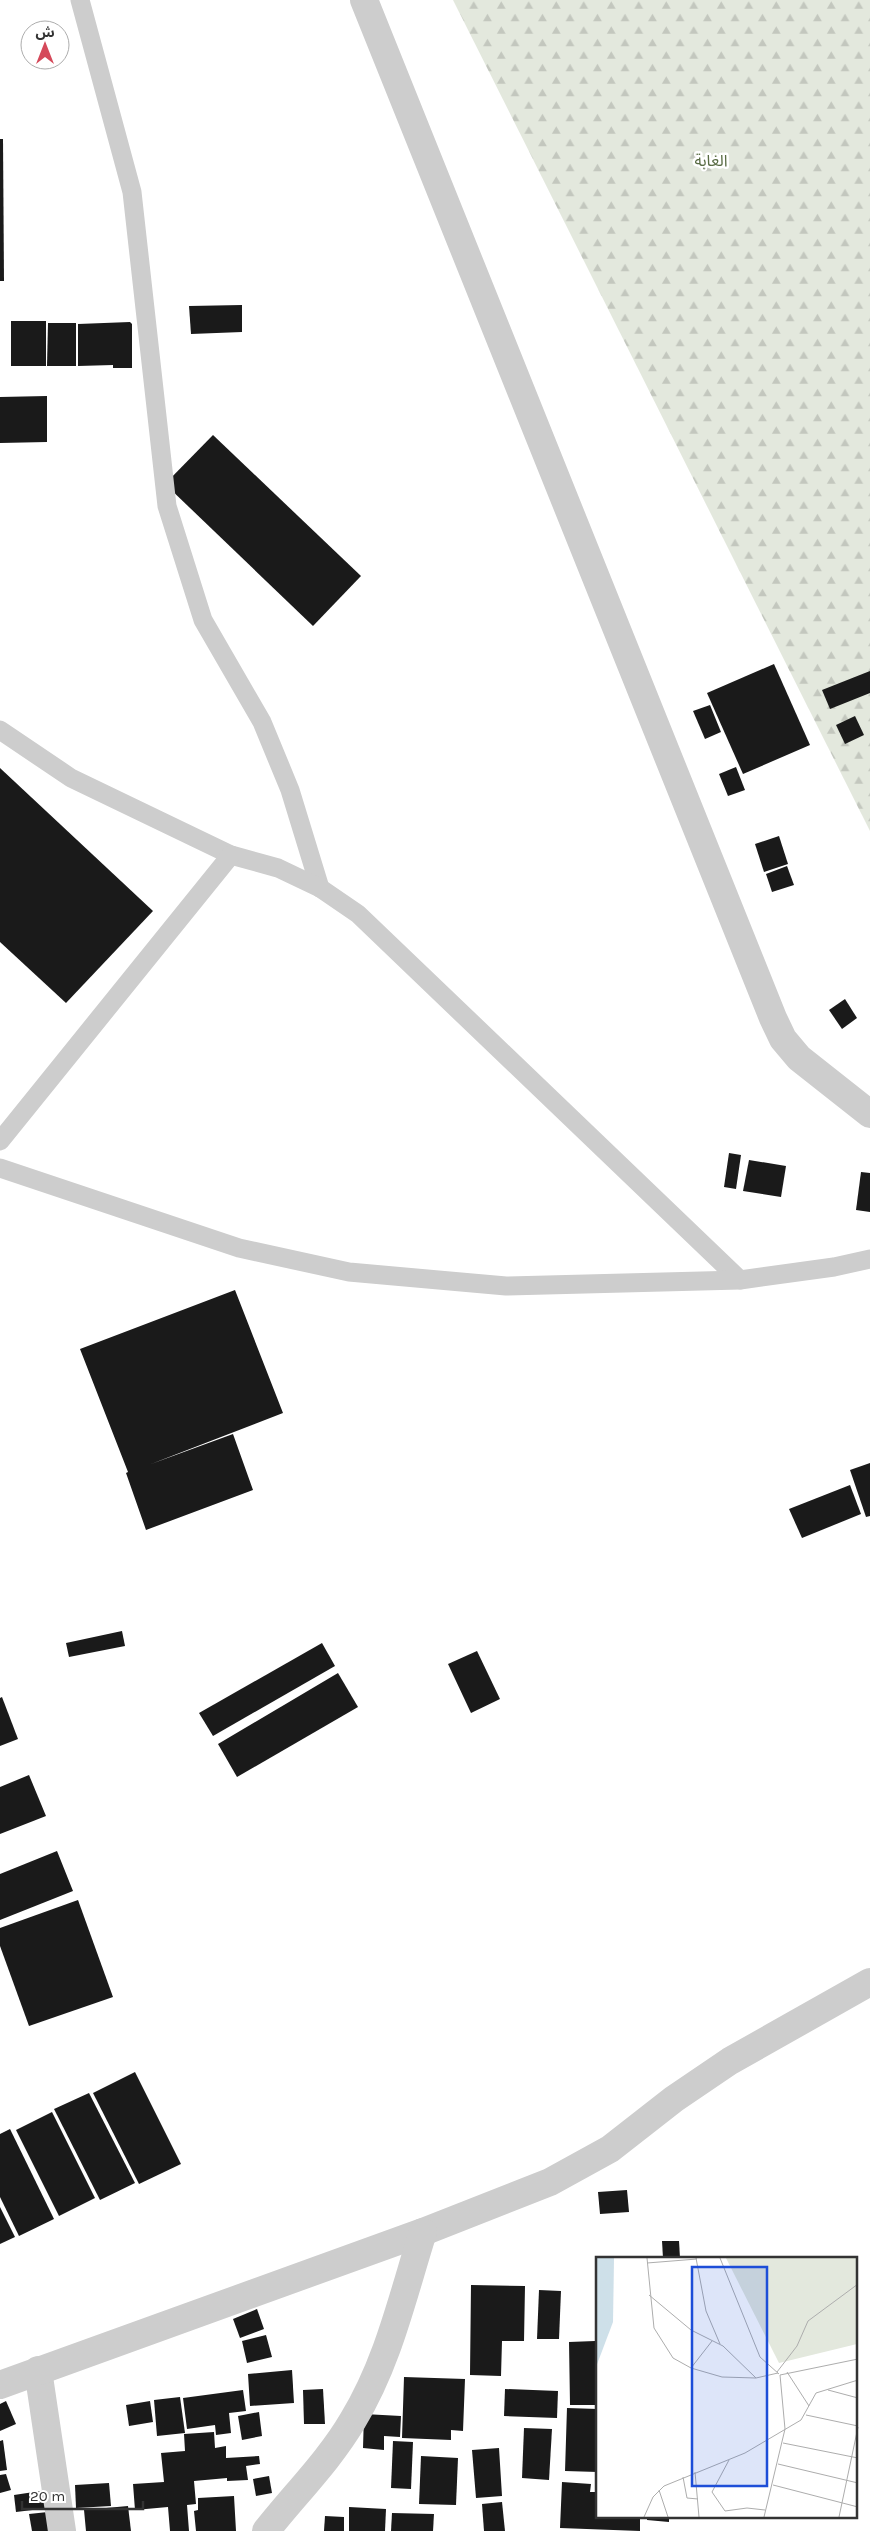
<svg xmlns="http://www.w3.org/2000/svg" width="870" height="2531" font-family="Karla,'Noto Sans Arabic',sans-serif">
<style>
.forest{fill:url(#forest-firs)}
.building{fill:#1a1a1a}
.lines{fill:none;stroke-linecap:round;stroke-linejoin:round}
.lane{stroke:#cdcdcd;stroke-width:19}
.street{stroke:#cdcdcd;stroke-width:28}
.labels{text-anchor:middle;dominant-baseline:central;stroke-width:5;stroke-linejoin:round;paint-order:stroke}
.park-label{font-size:16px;fill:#586b43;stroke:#fff}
.inset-road{fill:none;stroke:#adadad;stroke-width:1}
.view{fill:#1d4ed8;fill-opacity:0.15;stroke:#1d4ed8;stroke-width:2.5}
.inset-edge{fill:none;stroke:#333;stroke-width:2.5}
</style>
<defs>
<pattern id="forest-firs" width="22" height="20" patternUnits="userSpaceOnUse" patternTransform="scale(1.25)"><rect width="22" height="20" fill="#e3e8dd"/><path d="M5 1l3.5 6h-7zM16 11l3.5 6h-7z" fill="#c3c7be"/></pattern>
</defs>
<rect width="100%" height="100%" fill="#fff"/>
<polygon class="forest" points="453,0 870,0 870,831"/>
<g class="building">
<polygon points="0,139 3,139 4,281 0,281"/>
<polygon points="242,305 242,332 191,334 189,306"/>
<rect x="11" y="321" width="35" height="45"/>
<polygon points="130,322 132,324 132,368 113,368 113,365 78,366 78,324"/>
<polygon points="48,323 76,323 76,366 47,366"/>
<polygon points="47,396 47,442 0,443 0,397"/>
<polygon points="213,435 361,576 313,626 165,484"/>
<polygon points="774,664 810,745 743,774 707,693"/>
<polygon points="870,671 870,693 830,709 822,690"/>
<polygon points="710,705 721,732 705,739 693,711"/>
<polygon points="855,716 864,735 845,744 836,725"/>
<polygon points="736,767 745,790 728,796 719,774"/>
<polygon points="0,768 153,911 66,1003 0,942"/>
<polygon points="779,836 788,864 764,872 755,844"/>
<polygon points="787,866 794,885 772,892 766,874"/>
<polygon points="845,999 857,1018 842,1029 829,1010"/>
<polygon points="729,1153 741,1155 736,1189 724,1187"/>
<polygon points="749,1160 786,1166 781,1197 743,1191"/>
<polygon points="861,1172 870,1173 870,1212 856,1210"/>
<polygon points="235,1290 283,1413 151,1464 233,1434 253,1490 146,1530 126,1473 128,1472 80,1349"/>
<polygon points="870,1463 870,1516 866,1517 850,1470"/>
<polygon points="850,1485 861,1514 802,1538 789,1509"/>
<polygon points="122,1631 125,1646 69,1657 66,1643"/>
<polygon points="322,1643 335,1666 213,1736 199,1713"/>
<polygon points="477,1651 500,1699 471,1713 448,1664"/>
<polygon points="338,1673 358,1707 237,1777 218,1744"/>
<polygon points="2,1697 18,1739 0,1746 0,1698"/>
<polygon points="29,1775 46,1816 0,1834 0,1787"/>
<polygon points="57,1851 73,1891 0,1920 0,1874"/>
<polygon points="78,1900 113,1997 29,2026 0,1946 0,1928"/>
<polygon points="135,2072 181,2164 139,2184 93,2093"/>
<polygon points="89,2093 135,2183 100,2200 54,2109"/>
<polygon points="52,2112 95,2198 59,2216 16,2130"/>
<polygon points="10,2129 54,2219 19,2236 0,2197 0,2134"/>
<polygon points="627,2190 629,2212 600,2214 598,2192"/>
<polygon points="0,2207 15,2237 0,2244"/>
<polygon points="662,2241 679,2241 680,2258 663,2258"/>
<polygon points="471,2285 525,2286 524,2341 502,2341 501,2376 470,2375"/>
<polygon points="539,2290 561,2291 559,2339 537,2339"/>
<polygon points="257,2309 264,2329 240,2338 233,2319"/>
<polygon points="266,2335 272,2357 247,2363 242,2341"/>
<polygon points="595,2336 598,2336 598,2368 595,2368 598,2405 570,2405 569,2342 595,2341"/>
<polygon points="292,2370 294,2403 250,2406 248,2374"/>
<polygon points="404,2377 465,2379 463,2431 451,2430 451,2440 402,2438"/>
<polygon points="323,2389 325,2424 304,2424 303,2390"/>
<polygon points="505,2389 558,2391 557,2418 504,2416"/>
<polygon points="243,2390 246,2411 229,2413 231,2433 216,2435 215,2425 187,2429 183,2398"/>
<polygon points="180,2397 185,2433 157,2436 154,2400"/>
<polygon points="6,2401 16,2424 0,2431 0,2404"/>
<polygon points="150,2401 153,2422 129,2426 126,2405"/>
<polygon points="567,2408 598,2409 598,2472 565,2471"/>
<polygon points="259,2412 262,2436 242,2440 238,2416"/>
<polygon points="364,2414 401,2416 400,2437 384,2436 384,2450 363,2448"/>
<polygon points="524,2428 552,2429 549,2480 522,2478"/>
<polygon points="214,2432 215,2448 226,2446 226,2458 259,2456 260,2464 246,2466 248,2480 227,2481 227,2478 194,2481 196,2504 187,2505 189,2531 170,2531 168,2507 135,2510 133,2484 164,2482 161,2453 185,2451 184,2434"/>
<polygon points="3,2440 7,2470 0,2471 0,2441"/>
<polygon points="393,2441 413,2442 411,2489 391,2488"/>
<polygon points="499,2448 502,2496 476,2498 472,2450"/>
<polygon points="421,2456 458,2458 456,2505 419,2504"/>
<polygon points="6,2474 11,2490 0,2493 0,2475"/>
<polygon points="269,2476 272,2493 256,2496 253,2479"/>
<polygon points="562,2482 591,2484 590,2492 598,2492 598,2517 640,2517 640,2531 560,2528"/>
<polygon points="109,2483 111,2506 76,2508 75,2485"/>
<polygon points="47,2490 49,2508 16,2512 14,2495"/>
<polygon points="234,2496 236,2531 196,2531 194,2511 198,2510 198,2498"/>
<polygon points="502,2502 505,2531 484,2531 482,2504"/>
<polygon points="128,2506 131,2531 86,2531 84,2510"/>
<polygon points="349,2507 386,2509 385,2531 349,2531"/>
<polygon points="48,2512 50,2531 32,2531 29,2514"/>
<polygon points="392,2513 434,2514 433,2531 391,2531"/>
<polygon points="325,2516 344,2517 344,2531 324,2531"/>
<polygon points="647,2517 669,2517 669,2522 647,2520"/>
</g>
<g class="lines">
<g class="lane">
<polyline points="80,0 132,192 167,506 203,620 262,722 290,790 320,888"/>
<polyline points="0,730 71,778 231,855 278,868 320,888 358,914 740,1280"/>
<polyline points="0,1141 231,855"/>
<polyline points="0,1168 239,1248 349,1272 506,1286 740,1280 834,1267 870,1259"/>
</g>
<g class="street">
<polyline points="364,0 773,1018 783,1039 799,1058 870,1114"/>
<polyline points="38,2370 62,2531"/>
<polyline points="0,2385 423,2232 550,2182 610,2149 674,2099 730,2061 870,1982"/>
<path d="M266,2531c29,-37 63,-70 87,-111 35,-57 50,-125 70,-188"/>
</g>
</g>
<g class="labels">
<g class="park-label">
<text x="711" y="160">الغابة</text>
</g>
</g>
<g transform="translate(596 2257)">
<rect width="261" height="261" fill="#fff"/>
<path d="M130,1h131v86l-78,19z" fill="#e3e8dd"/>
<path d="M0,1h18l-1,64 -17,45z" fill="#cee0e9"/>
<path class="inset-road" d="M51,1l7,70 19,30 18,10 31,9 34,1 22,-5M100,1l10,53 14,33M124,1l40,99 19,17M51,6l50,-4M53,38l42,35 32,16 33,32M95,111l21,-27M181,115l20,-26 11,-25 50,-37M191,115l22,34M184,118l78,-16M232,133l30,8M210,158l52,11M187,186l75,15M182,207l80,19M99,215l4,45M87,220l4,21 11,1M177,228l85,22M63,233l9,27M116,235l13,19 22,-3 18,2M116,235l17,-32M48,260l9,-20 11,-11 81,-33 56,-33 15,-27 42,-13M168,260l21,-88 -5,-54M243,260l19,-90"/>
<path class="view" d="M96,10h75v219h-75z"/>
<rect width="261" height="261" class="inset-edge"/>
</g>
<g transform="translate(45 45)"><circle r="24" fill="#ffffff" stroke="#adadad"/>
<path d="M0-4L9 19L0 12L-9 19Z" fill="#d5495a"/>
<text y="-8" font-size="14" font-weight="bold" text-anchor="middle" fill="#333333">ش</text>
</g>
<path d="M22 2501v8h121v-8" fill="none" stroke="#333333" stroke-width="2.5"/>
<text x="30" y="2501" font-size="15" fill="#333333" stroke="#ffffff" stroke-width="4" paint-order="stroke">20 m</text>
</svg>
